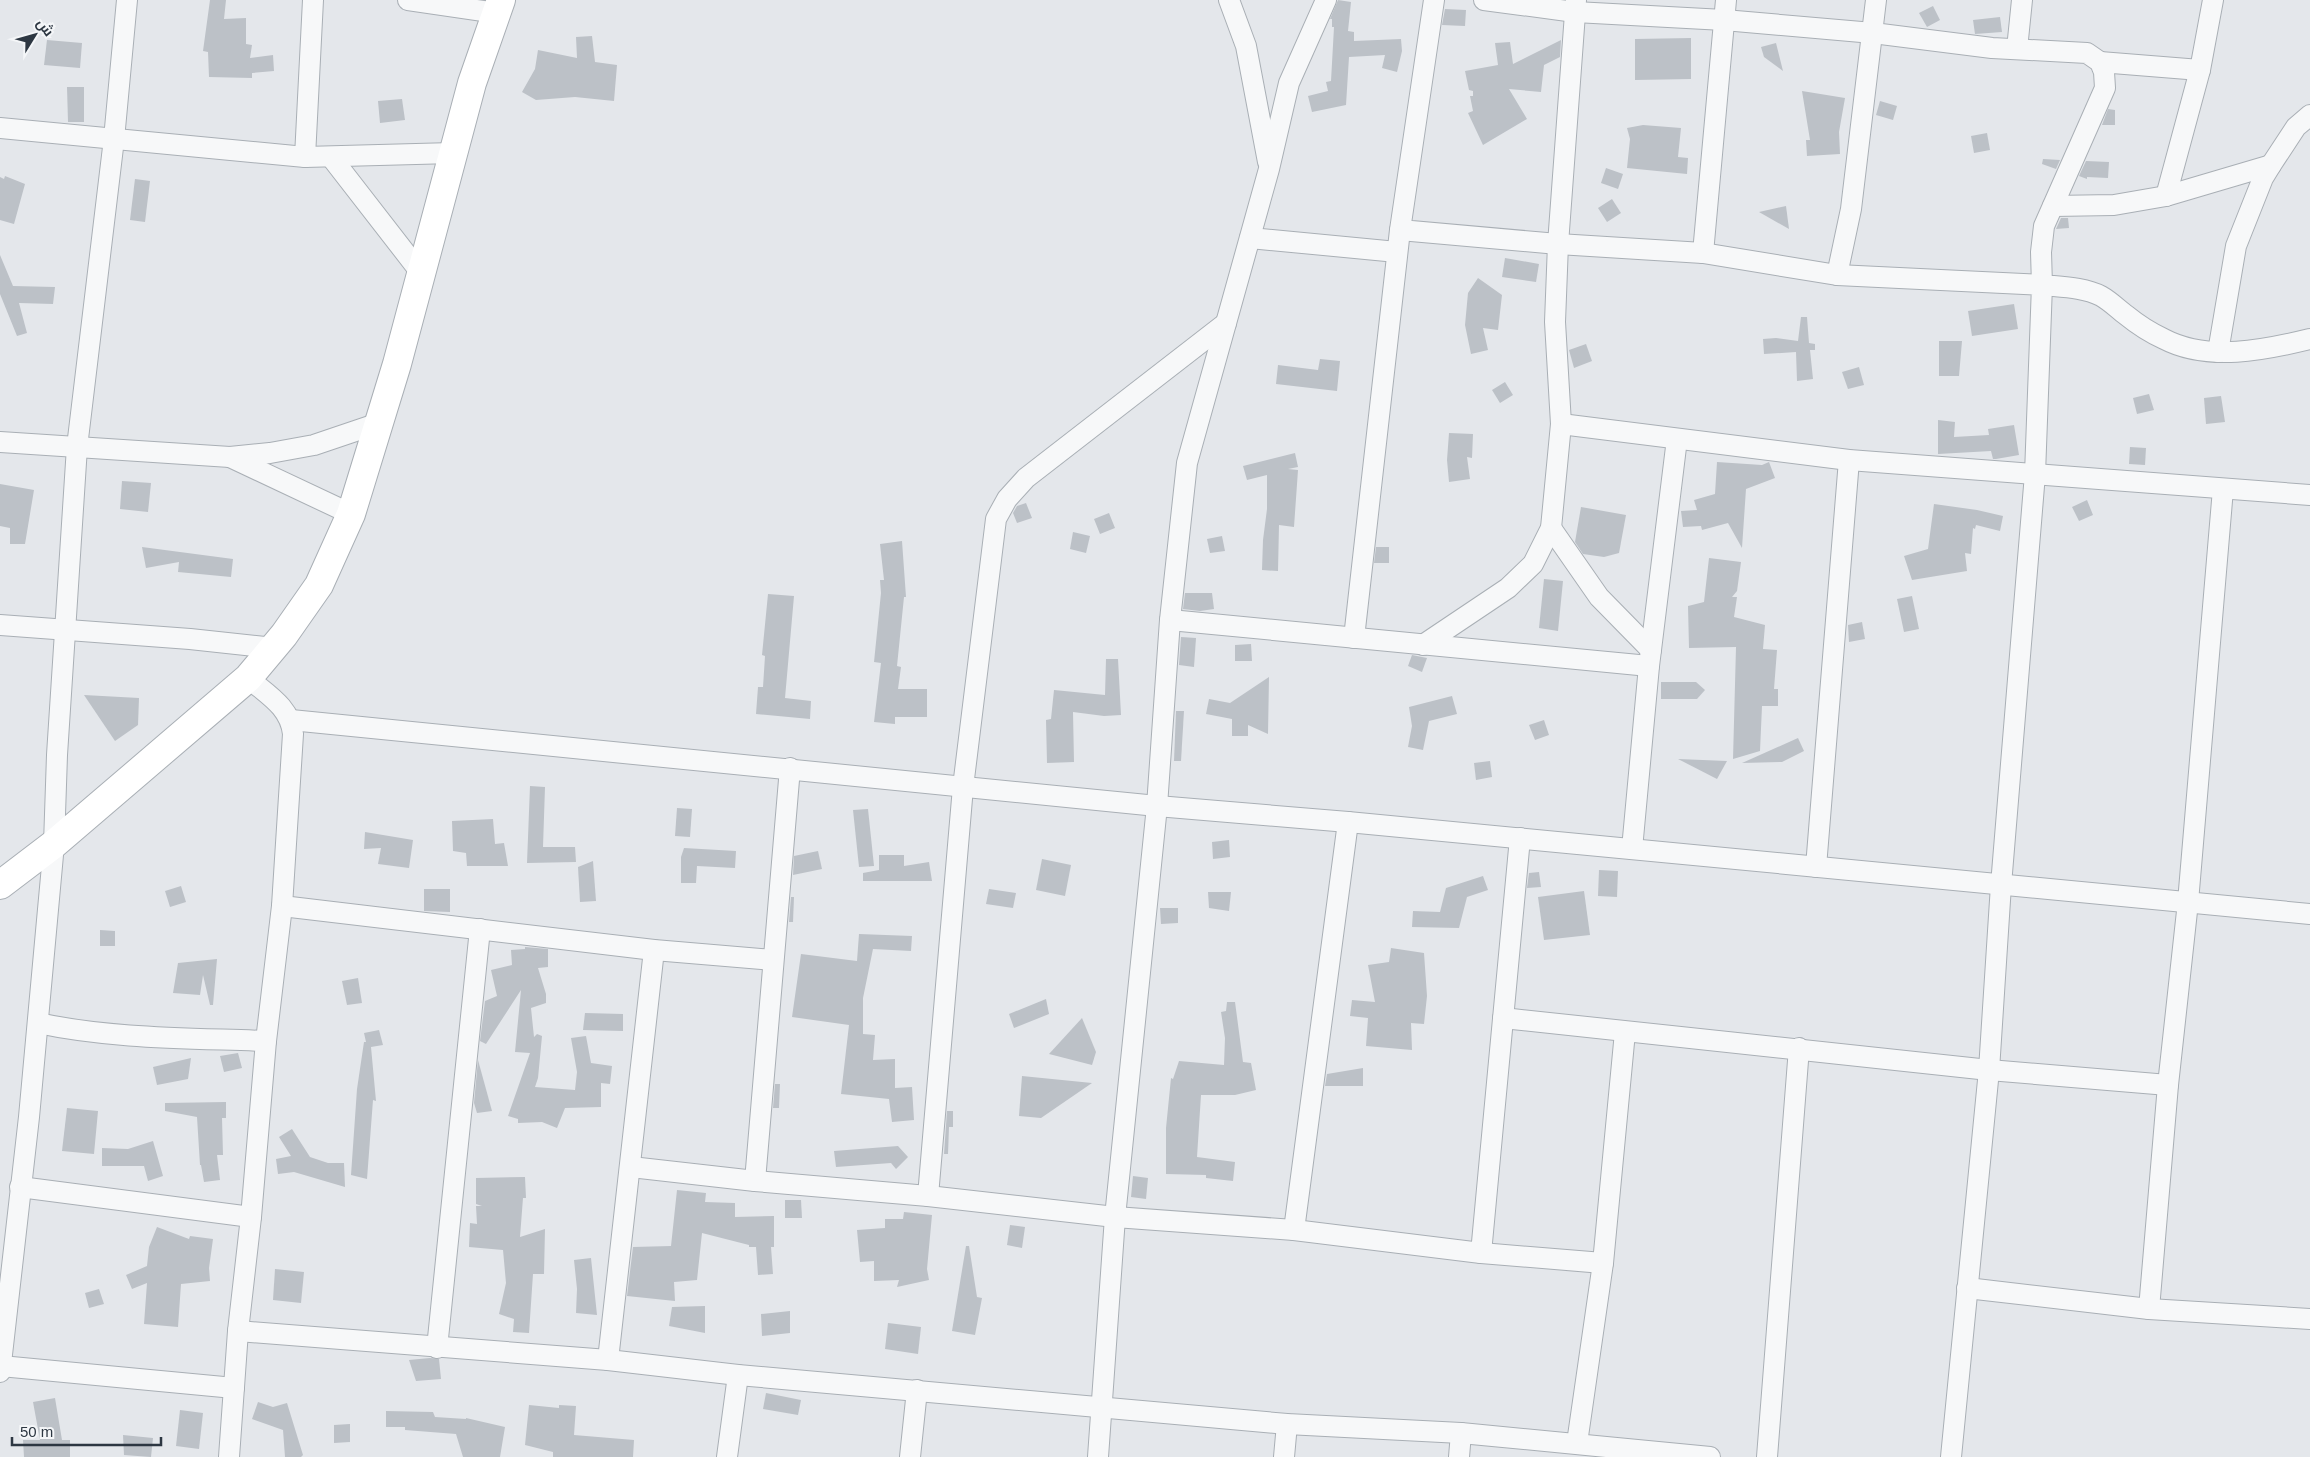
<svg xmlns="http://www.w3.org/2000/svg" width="2310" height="1457" font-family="Arial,Cairo,sans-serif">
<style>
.building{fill:#bcc1c7}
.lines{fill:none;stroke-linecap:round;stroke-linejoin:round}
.minor-casing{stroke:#a9afb5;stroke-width:22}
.secondary-casing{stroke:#a9afb5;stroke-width:30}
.minor{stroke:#f7f8f9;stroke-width:20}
.secondary{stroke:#fff;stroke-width:28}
</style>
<rect width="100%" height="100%" fill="#e4e7eb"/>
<g class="building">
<polygon points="210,0 226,0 224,19 246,18 246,44 252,45 250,58 273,55 274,71 252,73 252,78 209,77 208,52 203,51"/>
<polygon points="1338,0 1351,2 1348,31 1354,32 1354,41 1401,39 1402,51 1397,72 1382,68 1385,55 1349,57 1346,105 1312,112 1308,96 1328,91 1326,82 1331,81 1334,27 1332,27 1332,19 1330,19"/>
<polygon points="1933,6 1940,20 1927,27 1919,13"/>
<polygon points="1445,9 1466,10 1465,26 1442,25"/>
<polygon points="2000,17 2002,32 1975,34 1973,20"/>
<polygon points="592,36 595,62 617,65 614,101 575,97 536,100 522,92 535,69 538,50 577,58 576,37"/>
<polygon points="1691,38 1691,79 1635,80 1635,39"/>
<polygon points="47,40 82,43 80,68 44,65"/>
<polygon points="1561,40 1560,57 1544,65 1541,92 1509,89 1527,119 1483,145 1468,113 1473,111 1470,96 1473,96 1473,91 1469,90 1465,71 1498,65 1495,43 1510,42 1513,64"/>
<polygon points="1776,43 1783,71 1764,57 1761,47"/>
<polygon points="67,87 84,87 84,122 68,122"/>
<polygon points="1802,91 1845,98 1839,132 1840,154 1807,156 1806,140 1810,140"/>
<polygon points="402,99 405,120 380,123 378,101"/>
<polygon points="1880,101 1897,106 1893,120 1876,115"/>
<polygon points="2108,109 2115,110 2115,125 2102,125"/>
<polygon points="1643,125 1681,128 1678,157 1688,158 1687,174 1627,168 1630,139 1627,128"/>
<polygon points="1987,133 1990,150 1974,153 1971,136"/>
<polygon points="2043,159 2060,160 2056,169 2042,164"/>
<polygon points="2086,161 2109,162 2108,178 2087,177 2087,179 2079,176"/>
<polygon points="1606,168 1623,174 1618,189 1601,183"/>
<polygon points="5,176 25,184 14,224 0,220 0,177 4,179"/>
<polygon points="135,179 150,181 145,222 130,220"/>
<polygon points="1612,199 1621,213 1607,222 1598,208"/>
<polygon points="1786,206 1789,229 1759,212"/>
<polygon points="2061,218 2068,218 2069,228 2056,229"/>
<polygon points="0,255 13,286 55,287 53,304 19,303 27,333 17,336 0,294"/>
<polygon points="1505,258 1539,264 1536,282 1502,277"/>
<polygon points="1478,278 1502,295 1498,330 1483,328 1488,350 1471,354 1465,325 1468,293"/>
<polygon points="2014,304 2018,329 1972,336 1968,311"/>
<polygon points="1801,317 1807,317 1809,343 1815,344 1815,350 1810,350 1813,379 1797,381 1796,352 1764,354 1763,339 1776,338 1798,341"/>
<polygon points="1939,341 1962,341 1959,376 1939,376"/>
<polygon points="1586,344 1592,361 1574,368 1569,350"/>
<polygon points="1320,359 1340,361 1337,391 1276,384 1278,365 1318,370"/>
<polygon points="1859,367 1864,385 1848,389 1842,372"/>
<polygon points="1505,382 1513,395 1500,403 1492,390"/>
<polygon points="2149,394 2154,410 2137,414 2133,398"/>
<polygon points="2221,396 2225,422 2206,424 2204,398"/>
<polygon points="1938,420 1955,422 1954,437 1989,435 1988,429 2014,425 2019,455 1996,459 1993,459 1991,451 1938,454"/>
<polygon points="1449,433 1473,434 1472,458 1467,457 1470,479 1449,482 1447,460"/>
<polygon points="2130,447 2146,448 2145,465 2129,464"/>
<polygon points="1295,453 1298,467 1288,469 1298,470 1294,527 1279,525 1278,571 1262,570 1263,540 1267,509 1267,475 1247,480 1243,466"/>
<polygon points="1717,462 1762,465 1769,462 1775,478 1746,489 1742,548 1728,523 1702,530 1701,526 1683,527 1681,511 1697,510 1694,500 1715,494"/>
<polygon points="122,481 151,483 148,512 120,509"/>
<polygon points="0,484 34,490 25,544 10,544 10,528 0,526"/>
<polygon points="2087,500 2093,515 2079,521 2072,507"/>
<polygon points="1026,503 1032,518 1017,523 1013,513 1017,506"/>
<polygon points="1934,504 1977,510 2003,516 2000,531 1976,525 1975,529 1973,528 1971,554 1965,553 1967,571 1912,580 1904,556 1928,549"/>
<polygon points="1581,507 1626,515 1619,553 1604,557 1583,554 1575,542"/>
<polygon points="1109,513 1115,528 1100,534 1094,519"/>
<polygon points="1073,532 1090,536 1086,553 1070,549"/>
<polygon points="1222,536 1225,551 1210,553 1207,539"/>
<polygon points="902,541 906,597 904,597 897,666 901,667 898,689 927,689 927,717 895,717 895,724 874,722 881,663 874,662 881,593 880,580 884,580 880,544"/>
<polygon points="142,547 233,559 231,577 178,572 179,562 146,568"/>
<polygon points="1376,547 1389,547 1389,563 1374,563"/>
<polygon points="1709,558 1741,562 1737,591 1732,597 1737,597 1734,617 1765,625 1763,649 1777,650 1774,689 1778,689 1778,706 1762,706 1760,751 1733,759 1736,647 1689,648 1688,606 1704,602"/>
<polygon points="1544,579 1563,581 1558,631 1539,628"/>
<polygon points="1185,593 1212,593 1214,609 1200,611 1183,609"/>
<polygon points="768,594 794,596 785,698 811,701 810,719 756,714 758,687 763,687 765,656 762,655"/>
<polygon points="1912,596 1919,629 1904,632 1897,599"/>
<polygon points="1862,622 1865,639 1849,642 1848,625"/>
<polygon points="1181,637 1196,638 1194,667 1179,665"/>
<polygon points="1251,644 1252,661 1235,661 1235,645"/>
<polygon points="1412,655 1427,658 1422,672 1408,666"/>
<polygon points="1106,659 1118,659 1121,715 1104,716 1073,712 1074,762 1047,763 1046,720 1051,719 1054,690 1105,695"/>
<polygon points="1269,677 1268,734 1248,725 1248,736 1232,736 1232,719 1206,714 1209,699 1230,703"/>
<polygon points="1661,682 1696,682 1705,690 1697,699 1661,699"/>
<polygon points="84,695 139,698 138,725 115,741"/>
<polygon points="1452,696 1457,714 1429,721 1423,750 1408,747 1412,726 1409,707"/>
<polygon points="1176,711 1184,711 1181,761 1174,761"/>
<polygon points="1544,720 1549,735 1535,740 1529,725"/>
<polygon points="1798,738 1804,751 1782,762 1742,763"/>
<polygon points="1678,759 1727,761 1717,779"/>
<polygon points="1490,761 1492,777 1476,780 1474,763"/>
<polygon points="530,786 545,787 543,847 575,847 576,862 527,863"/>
<polygon points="677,808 692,809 690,837 675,836"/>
<polygon points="868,809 874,866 859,867 853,810"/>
<polygon points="493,819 495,844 504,843 508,866 467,866 466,853 453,851 452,821"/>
<polygon points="365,832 413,840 409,868 378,864 381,848 364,849"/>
<polygon points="1229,840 1230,857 1213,859 1212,842"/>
<polygon points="684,848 736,851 735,868 697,866 696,883 681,883 681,857"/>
<polygon points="818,851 822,869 793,875 794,856"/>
<polygon points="879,855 904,855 904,866 929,862 932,881 863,881 863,873 879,870"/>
<polygon points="1042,859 1071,865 1065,896 1036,890"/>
<polygon points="593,861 596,901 580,902 578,867"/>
<polygon points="1599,870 1618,871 1617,897 1598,896"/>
<polygon points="1539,872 1541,887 1527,888 1529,873"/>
<polygon points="1483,876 1488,890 1467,897 1459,928 1412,927 1413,911 1440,912 1446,888"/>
<polygon points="181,886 186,902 170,907 165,891"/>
<polygon points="424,889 450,889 450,912 424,911"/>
<polygon points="989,889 1016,893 1013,908 986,904"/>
<polygon points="1584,891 1590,935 1544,940 1538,897"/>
<polygon points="1208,892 1231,892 1229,911 1209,908"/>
<polygon points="791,897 794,897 793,922 789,922"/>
<polygon points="1160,908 1178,908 1178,923 1161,924"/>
<polygon points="100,930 115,931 115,946 100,946"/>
<polygon points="859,934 912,936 911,951 873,949 863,998 863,1034 875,1035 873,1060 895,1059 895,1088 912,1087 914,1120 892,1122 889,1099 841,1094 849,1025 792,1017 801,954 857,961"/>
<polygon points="525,947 548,949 548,967 538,968 546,994 546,1003 531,1008 534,1037 537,1034 542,1036 538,1078 535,1087 575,1090 577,1072 571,1038 586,1036 591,1063 612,1066 610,1084 601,1083 601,1107 565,1108 557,1128 542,1122 518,1123 518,1119 508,1116 530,1053 515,1052 521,990 486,1044 480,1041 485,1001 497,996 491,970 512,965 511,950 525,949"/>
<polygon points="1391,948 1424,953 1427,996 1424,1024 1411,1023 1412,1050 1366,1046 1368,1018 1350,1016 1352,1000 1375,1002 1368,965 1389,962"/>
<polygon points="217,959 213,1005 210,1005 203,975 200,995 173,993 178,963"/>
<polygon points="358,978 362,1003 347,1005 342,981"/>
<polygon points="1046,999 1049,1014 1014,1028 1009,1014"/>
<polygon points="1227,1002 1235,1002 1243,1062 1251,1063 1256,1090 1235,1095 1201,1095 1197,1157 1235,1162 1233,1181 1206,1178 1206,1175 1166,1174 1166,1128 1171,1078 1173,1079 1179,1061 1224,1065 1225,1038 1221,1012 1226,1011"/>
<polygon points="585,1013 623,1014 623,1031 583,1030"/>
<polygon points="1082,1018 1096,1052 1092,1065 1049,1054"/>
<polygon points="379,1030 383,1045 371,1047 376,1101 373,1100 367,1179 351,1175 357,1089 364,1042 366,1042 364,1033"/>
<polygon points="238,1053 242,1068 224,1072 220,1056"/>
<polygon points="191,1058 188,1079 157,1085 153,1067"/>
<polygon points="478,1060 492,1111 477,1113 474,1103"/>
<polygon points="1363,1068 1363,1086 1325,1086 1327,1074"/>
<polygon points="1022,1076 1092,1083 1041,1118 1019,1116"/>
<polygon points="775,1084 780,1084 779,1108 773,1108"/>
<polygon points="226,1102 226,1118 222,1118 223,1155 217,1155 220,1180 204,1182 201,1165 200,1165 197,1117 165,1111 165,1103"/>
<polygon points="67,1108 98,1111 94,1154 62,1151"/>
<polygon points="947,1111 953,1111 953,1127 949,1127 948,1154 944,1154"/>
<polygon points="292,1129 310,1157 328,1163 344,1163 345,1187 294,1172 278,1174 276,1159 291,1156 279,1137"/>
<polygon points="153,1141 163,1176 148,1181 144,1166 102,1166 102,1148 128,1149"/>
<polygon points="898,1146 908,1157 896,1169 891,1163 836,1167 834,1151"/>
<polygon points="1133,1176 1148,1178 1146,1199 1131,1197"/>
<polygon points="525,1177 526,1198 523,1198 520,1237 545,1229 544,1274 533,1274 529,1333 513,1332 514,1319 499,1314 506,1283 503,1250 469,1247 470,1223 477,1224 476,1206 482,1206 476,1204 476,1178"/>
<polygon points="677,1190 706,1193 705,1202 735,1203 735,1217 774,1216 774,1247 771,1247 773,1274 758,1275 756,1247 749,1247 749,1245 702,1233 697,1280 674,1282 675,1301 627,1296 633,1247 671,1246"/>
<polygon points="785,1200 801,1200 802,1218 785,1218"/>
<polygon points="904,1212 932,1215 927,1269 929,1280 897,1287 899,1280 874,1281 874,1261 860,1262 857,1230 885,1228 885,1219 903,1219"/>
<polygon points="1010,1225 1025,1227 1022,1248 1007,1245"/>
<polygon points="157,1227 189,1239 190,1236 213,1239 209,1268 210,1281 181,1284 178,1327 144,1324 147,1283 132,1289 126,1275 147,1266 149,1247"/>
<polygon points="966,1246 969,1246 977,1297 982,1298 975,1335 952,1331"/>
<polygon points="591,1258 597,1315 576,1313 577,1289 574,1260"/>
<polygon points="275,1269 304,1272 301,1303 273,1300"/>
<polygon points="99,1289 104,1304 89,1308 85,1293"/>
<polygon points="705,1306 705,1333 669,1326 672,1307"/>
<polygon points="790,1311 790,1333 762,1336 761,1314"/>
<polygon points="888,1323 921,1327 918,1354 885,1349"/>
<polygon points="430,1358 439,1359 441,1379 416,1381 409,1360"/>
<polygon points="766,1393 801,1400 798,1415 763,1409"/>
<polygon points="55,1398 62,1440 70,1440 70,1457 24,1457 23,1440 40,1440 33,1402"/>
<polygon points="258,1402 273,1407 287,1403 303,1455 301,1457 285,1457 283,1430 252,1419"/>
<polygon points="529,1405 559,1408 559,1405 576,1406 574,1435 634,1440 633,1457 553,1457 553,1452 525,1445"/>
<polygon points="180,1410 203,1413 199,1449 176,1446"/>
<polygon points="386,1411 433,1412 435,1417 466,1419 466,1418 505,1427 500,1457 463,1457 456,1434 405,1430 405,1427 386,1427"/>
<polygon points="350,1424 350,1442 334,1443 334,1425"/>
<polygon points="123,1435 153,1438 151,1457 124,1455"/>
</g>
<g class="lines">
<g class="minor-casing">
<g id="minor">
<polyline points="408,0 497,13"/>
<polyline points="1229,0 1246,46 1268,162"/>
<polyline points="1434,0 1400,230 1558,244 1703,253 1837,275 2042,285 2035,474 2001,885 1989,1070 1951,1457"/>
<path d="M1484,0l91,12 149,8 149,13 119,15 95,5 13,9 4,10 1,16 -61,138 -3,26 1,33c19,2 42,2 59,11 9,5 17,13 25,19 11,9 25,18 38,24 44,23 101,11 146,0"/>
<polyline points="2017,49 2022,0"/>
<polyline points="2100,62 2200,70"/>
<polyline points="0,128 305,157 453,153"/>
<polyline points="305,157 313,0"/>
<polyline points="331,157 421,273"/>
<polyline points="2166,196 2200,70 2213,0"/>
<polyline points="2053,206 2114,205 2166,196 2271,165"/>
<polyline points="1250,238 1397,252"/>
<polyline points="1703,253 1726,0"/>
<polyline points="1837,275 1851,209 1876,0"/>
<polyline points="2218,352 2236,246 2263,178 2271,165 2296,127 2310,115"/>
<polyline points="1561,424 1849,460 2310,495"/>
<polyline points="0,442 230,457 270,453 314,445 379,423"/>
<polyline points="230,457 351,514"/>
<polyline points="1551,528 1599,597 1651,650"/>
<polyline points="1170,620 1649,666"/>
<polyline points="0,625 190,639 274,648"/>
<polyline points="1354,638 1400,230"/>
<polyline points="1423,645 1508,588 1533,564 1551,528 1561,424 1555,322 1558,244 1576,0"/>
<polyline points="291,720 1157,806 1348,822 2310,914"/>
<polyline points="1632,849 1649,666 1677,439"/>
<polyline points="1816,867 1849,460"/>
<polyline points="282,906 654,950 772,960"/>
<polyline points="1503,1018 1989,1070 2168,1085"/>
<path d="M38,1023c74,16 152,15 228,18"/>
<polyline points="631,1167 755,1181 928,1196 1115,1217 1294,1230 1481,1253 1603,1263"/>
<polyline points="755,1181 790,768"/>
<polyline points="20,1187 251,1217"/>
<polyline points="928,1196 963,787 996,519 1007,499 1026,478 1226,323"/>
<polyline points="1294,1230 1348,822"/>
<polyline points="1481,1253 1520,838"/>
<polyline points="1967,1288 2149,1309 2310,1319"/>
<polyline points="2149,1309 2168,1085 2188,902 2223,489"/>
<polyline points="238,1331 608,1360 738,1375 1287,1424 1461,1433 1710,1457"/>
<polyline points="437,1348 480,929"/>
<polyline points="608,1360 654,950"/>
<polyline points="1,1366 234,1388"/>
<polyline points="0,1372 29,1117 54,844 57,755 77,447 114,139 127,0"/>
<polyline points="1577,1443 1603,1263 1625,1032"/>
<path d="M229,1457l9,-126 13,-114 15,-176 16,-135 11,-172c-3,-27 -25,-39 -45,-56"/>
<polyline points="727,1457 738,1375"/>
<polyline points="910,1457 917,1390"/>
<polyline points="1098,1457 1115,1217 1157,806 1170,620 1187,463 1269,169 1289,83 1326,0"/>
<polyline points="1284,1457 1287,1424"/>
<polyline points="1459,1457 1461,1433"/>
<polyline points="1767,1457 1799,1048"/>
</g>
</g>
<g class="secondary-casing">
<polyline id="secondary" points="0,885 54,844 248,678 284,635 319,585 351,514 397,364 472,83 501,0"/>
</g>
<use href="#minor" class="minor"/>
<use href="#secondary" class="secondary"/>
</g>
<g transform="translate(35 35) rotate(53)" stroke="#f4f6f8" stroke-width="4" paint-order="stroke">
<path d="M0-4L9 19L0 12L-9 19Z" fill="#2d3742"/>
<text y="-8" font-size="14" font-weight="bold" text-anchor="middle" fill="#2d3742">ش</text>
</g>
<path d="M12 1437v8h149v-8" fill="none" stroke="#2d3742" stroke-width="2.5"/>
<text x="20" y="1437" font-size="15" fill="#2d3742" stroke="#f4f6f8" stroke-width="4" paint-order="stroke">50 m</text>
</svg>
